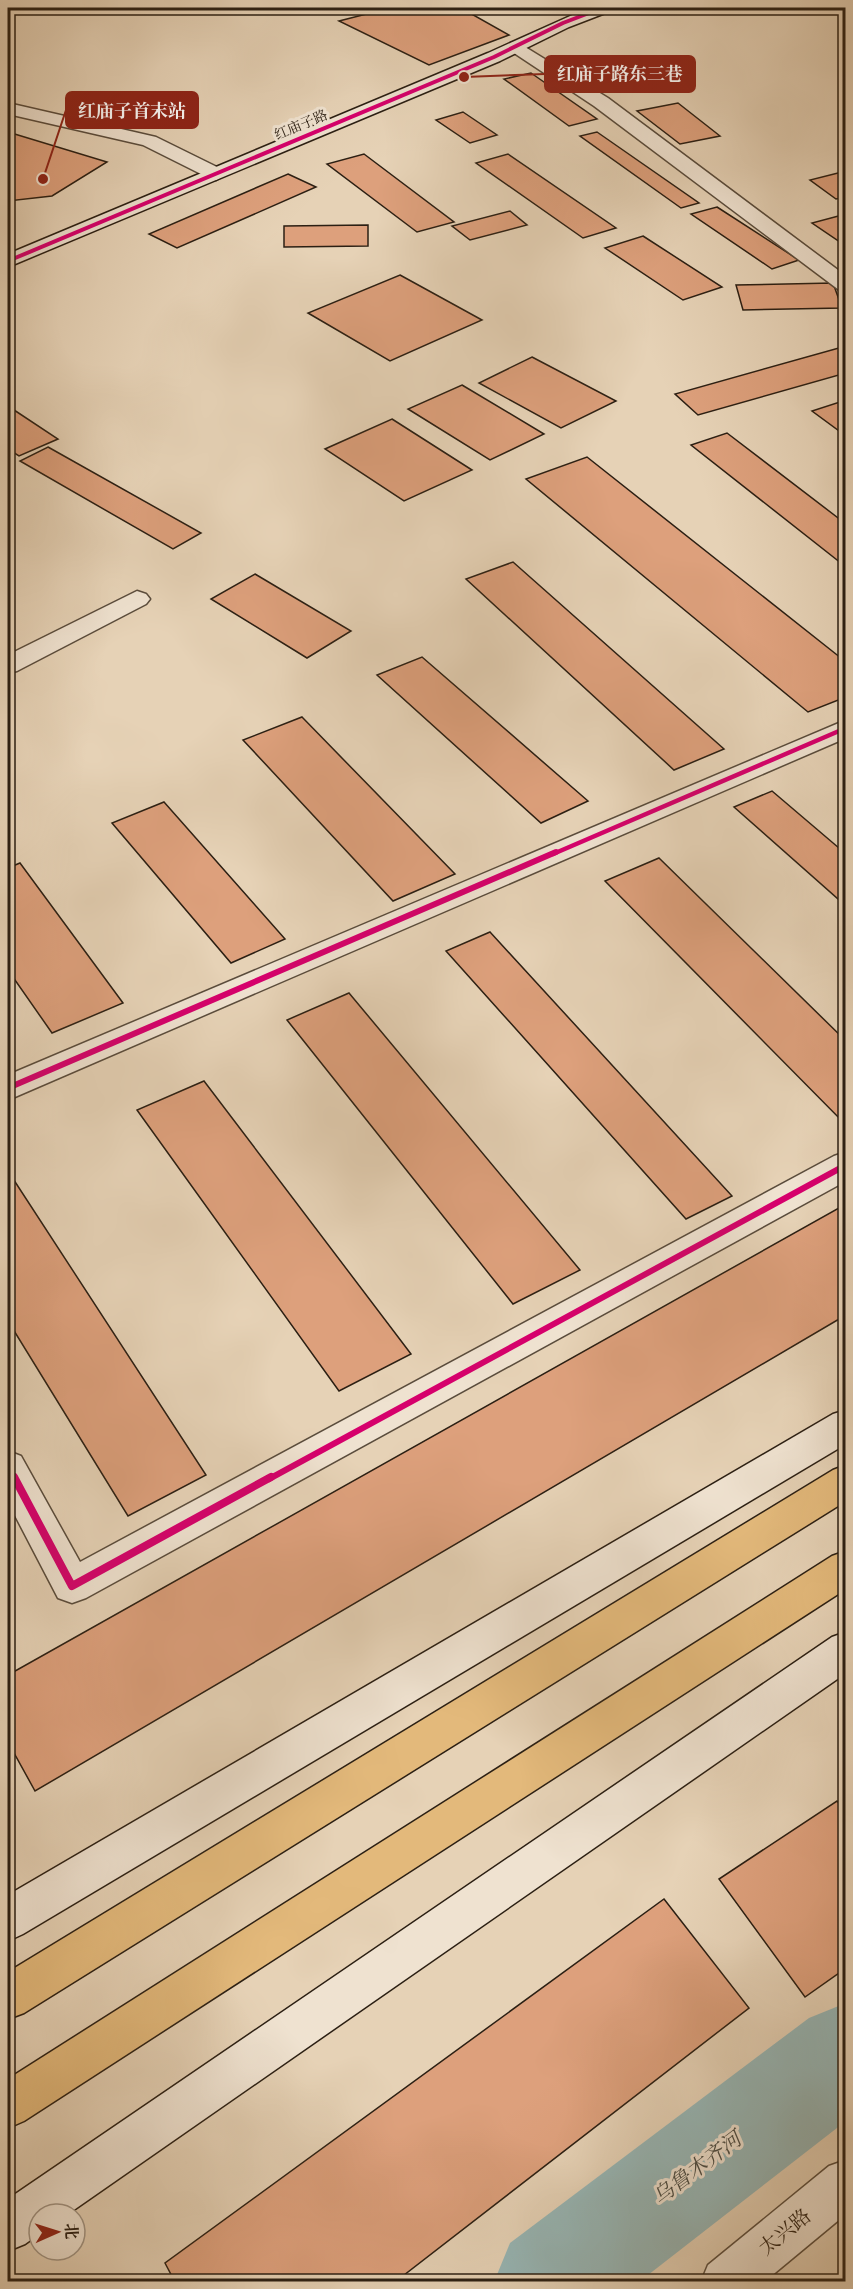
<svg xmlns="http://www.w3.org/2000/svg" width="853" height="2289" font-family="Alegreya,'Noto Serif SC',serif">
<style>
.lines{fill:none;stroke-linecap:round;stroke-linejoin:round}
.river{fill:#97b6b5;fill-rule:evenodd}
.building{fill:#dda07c;stroke:#2b1f13;stroke-width:1.5}
.street-casing{stroke:#5a4c3c;stroke-width:3}
.secondary-casing{stroke:#2b1f13;stroke-width:3}
.highway-casing{stroke:#2b1f13;stroke-width:3}
.street{fill:#efe2d0;fill-rule:evenodd}
.secondary{fill:#efe2d0;fill-rule:evenodd}
.highway{fill:#e3b97b;fill-rule:evenodd}
.cycleway-far3-casing{stroke:#efe2d0;stroke-width:6}
.cycleway-far2-casing{stroke:#efe2d0;stroke-width:8}
.cycleway-far1-casing{stroke:#efe2d0;stroke-width:10}
.cycleway-casing{stroke:#efe2d0;stroke-width:11}
.cycleway-far3{stroke:#d6006c;stroke-width:4}
.cycleway-far2{stroke:#d6006c;stroke-width:4.5}
.cycleway-far1{stroke:#d6006c;stroke-width:6}
.cycleway{stroke:#d6006c;stroke-width:8}
.labels{text-anchor:middle;dominant-baseline:central;stroke-width:6;stroke-linejoin:round;paint-order:stroke}
.far-street-label{font-size:14px;fill:#2b1f13;stroke:#efe2d0}
.near-street-label{font-size:20px;fill:#2b1f13;stroke:#efe2d0}
.near-water-label{font-size:21px;font-style:italic;fill:#4b4c44;stroke:#efe2d0}
.leader{fill:none;stroke:#8f2418;stroke-width:2}
.callout-dot{fill:#8f2418;stroke:#efe2d0;stroke-width:2}
.callout{fill:#8f2418;stroke:#8f2418;stroke-width:2}
.callout-label{font-size:18px;text-anchor:middle;font-weight:bold;fill:#fff}
</style>
<rect width="100%" height="100%" fill="#e6d2b6"/>
<filter id="stains"><feTurbulence type="fractalNoise" baseFrequency=".00333" numOctaves="4"/><feColorMatrix values="0 0 0 0 .2 0 0 0 0 .09 0 0 0 0 .02 0 0 0 .5 -.17"/></filter>
<radialGradient id="worn" r=".72"><stop offset=".6" stop-color="#630" stop-opacity="0"/><stop offset="1" stop-color="#630" stop-opacity=".3"/></radialGradient>
<g class="lines">
<polygon class="river" points="846,2003 846,2121 639,2282 494,2282 510,2243 809,2018"/>
</g>
<g class="building">
<polygon points="390,8 461,8 509,35 429,65 339,21"/>
<polygon points="531,73 597,119 569,126 504,79"/>
<polygon points="678,103 720,136 680,144 637,111"/>
<polygon points="463,112 497,135 470,143 436,120"/>
<polygon points="8,132 107,162 52,196 8,201"/>
<polygon points="597,132 699,203 681,208 580,136"/>
<polygon points="364,154 454,222 417,232 327,164"/>
<polygon points="508,154 616,228 583,238 476,163"/>
<polygon points="846,171 846,197 836,199 810,180"/>
<polygon points="288,174 316,187 177,248 149,234"/>
<polygon points="717,207 799,260 772,269 691,214"/>
<polygon points="510,211 527,225 470,240 452,226"/>
<polygon points="846,214 846,246 812,223"/>
<polygon points="368,225 368,246 284,247 284,226"/>
<polygon points="643,236 722,287 683,300 605,248"/>
<polygon points="400,275 482,320 390,361 308,313"/>
<polygon points="833,283 842,308 743,310 736,285"/>
<polygon points="846,346 846,373 698,415 675,394"/>
<polygon points="532,357 616,401 561,428 479,383"/>
<polygon points="462,385 544,434 490,460 408,409"/>
<polygon points="846,400 846,436 812,411"/>
<polygon points="8,406 58,439 19,456 8,449"/>
<polygon points="392,419 472,470 404,501 325,449"/>
<polygon points="727,433 846,524 846,567 691,445"/>
<polygon points="48,447 201,533 173,549 20,461"/>
<polygon points="587,457 846,662 846,697 808,712 526,479"/>
<polygon points="513,562 724,749 674,770 466,579"/>
<polygon points="255,574 351,631 307,658 211,599"/>
<polygon points="422,657 588,801 541,823 377,675"/>
<polygon points="302,717 455,874 393,901 243,740"/>
<polygon points="772,791 846,854 846,906 734,807"/>
<polygon points="164,802 285,939 231,963 112,823"/>
<polygon points="659,858 846,1041 846,1125 605,881"/>
<polygon points="20,863 123,1003 52,1033 8,970 8,868"/>
<polygon points="490,932 732,1196 686,1219 446,951"/>
<polygon points="349,993 580,1270 513,1304 287,1020"/>
<polygon points="204,1081 411,1354 339,1391 137,1110"/>
<polygon points="8,1171 206,1475 128,1516 8,1321"/>
<polygon points="846,1204 846,1315 35,1791 8,1742 8,1675"/>
<polygon points="837,1801 846,1812 846,1968 805,1997 719,1879"/>
<polygon points="664,1899 749,2008 395,2282 175,2282 165,2263"/>
</g>
<g class="lines">
<g class="street-casing">
<g id="street">
<polygon points="517,42 608,98 846,276 846,292 839,290 594,106 511,51 508,47 511,43"/>
<polygon points="8,103 156,137 223,170 226,174 216,180 209,178 143,145 8,114"/>
<polygon points="137,591 146,594 150,599 146,604 17,671 8,673 8,655"/>
<polygon points="846,720 846,738 8,1100 8,1075"/>
<polygon points="846,1152 846,1181 86,1598 72,1603 58,1598 8,1502 8,1451 21,1456 80,1562 834,1156"/>
<polygon points="846,2160 846,2214 764,2282 701,2282 708,2265 829,2166"/>
</g>
</g>
<g class="secondary-casing">
<g id="secondary">
<polygon points="588,8 611,8 608,12 569,27 500,61 8,267 8,254 488,53"/>
<polygon points="846,1410 846,1444 23,1934 8,1941 8,1895 833,1414"/>
<polygon points="846,1632 846,1673 68,2214 39,2214 39,2234 25,2244 8,2251 8,2199 832,1637"/>
</g>
</g>
<g class="highway-casing">
<g id="highway">
<polygon points="846,1465 846,1501 24,2013 8,2019 8,1972 833,1470"/>
<polygon points="846,1551 846,1589 24,2121 8,2128 8,2079 832,1556"/>
</g>
</g>
<use href="#street" class="street"/>
<use href="#secondary" class="secondary"/>
<use href="#highway" class="highway"/>
<g class="cycleway-far3-casing">
<polyline id="cycleway-far3" points="8,261 494,57 563,23 602,8"/>
</g>
<g class="cycleway-far2-casing">
<polyline id="cycleway-far2" points="553,854 846,728"/>
</g>
<g class="cycleway-far1-casing">
<g id="cycleway-far1">
<polyline points="8,1088 556,852"/>
<polyline points="8,1467 14,1479"/>
<polyline points="269,1479 846,1165"/>
</g>
</g>
<g class="cycleway-casing">
<polyline id="cycleway" points="14,1477 72,1586 271,1477"/>
</g>
<use href="#cycleway-far3" class="cycleway-far3"/>
<use href="#cycleway-far2" class="cycleway-far2"/>
<use href="#cycleway-far1" class="cycleway-far1"/>
<use href="#cycleway" class="cycleway"/>
</g>
<g class="labels">
<g class="far-street-label">
<text transform="translate(301 125) rotate(-23)">红庙子路</text>
</g>
<g class="near-street-label">
<text transform="translate(785 2232) rotate(-39)">太兴路</text>
</g>
<g class="near-water-label">
<text transform="translate(697 2168) rotate(-37)">乌鲁木齐河</text>
</g>
</g>
<path class="leader" d="M464 77L545 74M43 179L66 110"/>
<g class="callout-dot">
<circle cx="464" cy="77" r="6"/>
<circle cx="43" cy="179" r="6"/>
</g>
<g class="callout">
<rect x="545" y="56" width="150" height="36" rx="6"/>
<rect x="66" y="92" width="132" height="36" rx="6"/>
</g>
<g class="callout-label">
<text x="620" y="80">红庙子路东三巷</text>
<text x="132" y="117">红庙子首末站</text>
</g>
<rect width="853" height="2289" fill="none" stroke="#e6d2b6" stroke-width="30"/>
<rect x="9" y="9" width="835" height="2271" fill="none" stroke="#2b1f13" stroke-width="3"/>
<rect x="15" y="15" width="823" height="2259" fill="none" stroke="#2b1f13" stroke-width="1.5"/>
<g transform="translate(57 2232) rotate(87)"><circle r="28" fill="#efe2d0" stroke="#a19484" stroke-width="1.5"/>
<path d="M0-4.5L10 22L0 15L-10 22Z" fill="#8f2418"/>
<text y="-9" font-size="16" font-weight="bold" text-anchor="middle" fill="#2b1f13">北</text>
</g>
<rect width="100%" height="100%" filter="url(#stains)"/>
<rect width="100%" height="100%" fill="url(#worn)"/>
</svg>
